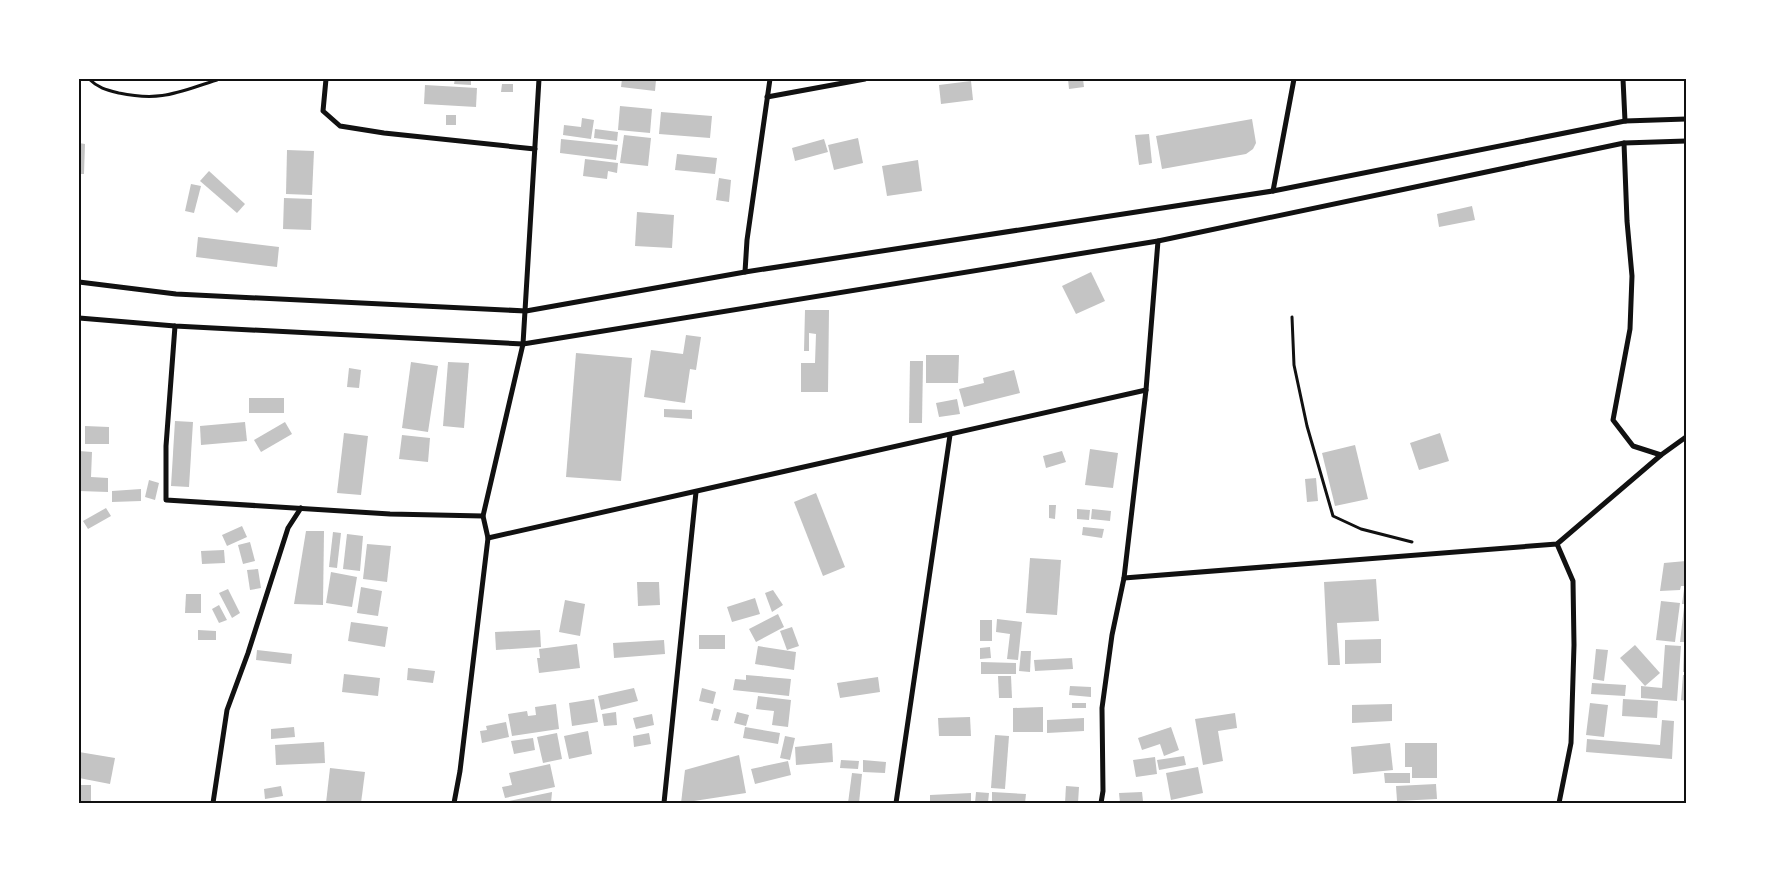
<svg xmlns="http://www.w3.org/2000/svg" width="1765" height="882" font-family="'IBM Plex Sans',sans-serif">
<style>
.building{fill:#c4c4c4}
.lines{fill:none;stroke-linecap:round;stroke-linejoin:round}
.path{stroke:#111;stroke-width:3}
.minor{stroke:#111;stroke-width:5}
.neatline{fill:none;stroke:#111;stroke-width:2}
</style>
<rect width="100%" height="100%" fill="#fff"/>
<g class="building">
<polygon points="455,79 471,79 471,85 454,84"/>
<polygon points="622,79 656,80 655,91 621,87"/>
<polygon points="1068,79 1083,79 1084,87 1069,89"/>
<polygon points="971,81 973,100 941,104 939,85"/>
<polygon points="502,84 513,84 513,92 501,92"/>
<polygon points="425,85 477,88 476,107 424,104"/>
<polygon points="620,106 652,109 650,133 618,130"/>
<polygon points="661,112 712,116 710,138 659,134"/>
<rect x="446" y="115" width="10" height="10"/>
<polygon points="582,118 594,120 591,139 563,135 564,125 581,127"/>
<polygon points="1252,119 1256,143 1253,149 1246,154 1162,169 1156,136"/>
<polygon points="595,129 618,132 617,141 594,138"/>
<polygon points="1149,134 1152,163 1139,165 1135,135"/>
<polygon points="624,135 651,138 648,166 620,163"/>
<polygon points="858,138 863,163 834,170 828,145"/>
<polygon points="561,139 618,145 616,160 560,153"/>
<polygon points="824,139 828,152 795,161 792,148"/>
<polygon points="79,143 85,144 84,174 79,174"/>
<polygon points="287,150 314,151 312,195 286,194"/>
<polygon points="677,154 717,158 715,174 675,170"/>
<polygon points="585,159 618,163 617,173 608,171 607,179 583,176"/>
<polygon points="918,160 922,191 887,196 882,166"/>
<polygon points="209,171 245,204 237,213 200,181"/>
<polygon points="719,178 731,180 729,202 716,200"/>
<polygon points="191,184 201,186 194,213 185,211"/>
<polygon points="284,198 312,199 311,230 283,229"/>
<polygon points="1472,206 1475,220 1439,227 1437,214"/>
<polygon points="637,212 674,215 672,248 635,246"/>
<polygon points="198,237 279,247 277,267 196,257"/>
<polygon points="1091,272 1105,301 1076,314 1062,286"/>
<polygon points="805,310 829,310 828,392 801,392 801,363 815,363 816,334 809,333 809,351 804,351"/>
<polygon points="686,335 701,337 696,370 690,369 685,403 644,397 651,350 683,354"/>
<polygon points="576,353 632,358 621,481 566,477"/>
<polygon points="926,355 959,355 958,383 926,383"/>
<polygon points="910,361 923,361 922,423 909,423"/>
<polygon points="411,362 438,366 428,432 402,428"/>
<polygon points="448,362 469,363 464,428 443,426"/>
<polygon points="349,368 361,370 359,388 347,387"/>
<polygon points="1014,370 1020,393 964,407 959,389 984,383 983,378"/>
<rect x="249" y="398" width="35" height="15"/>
<polygon points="957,399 960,414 939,417 936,403"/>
<polygon points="664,409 692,410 692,419 664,417"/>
<polygon points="175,421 193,422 189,487 171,486"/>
<polygon points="245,422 247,441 201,445 200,426"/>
<polygon points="285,422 292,434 261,452 254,440"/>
<polygon points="85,426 109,427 109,444 85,444"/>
<polygon points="344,433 368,436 361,495 337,493"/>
<polygon points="1440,433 1449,461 1419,470 1410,443"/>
<polygon points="402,435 430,438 428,462 399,459"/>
<polygon points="1355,445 1368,499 1335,506 1322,453"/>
<polygon points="1090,449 1118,453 1113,488 1085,485"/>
<polygon points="79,451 92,452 91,477 108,478 108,492 79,491"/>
<polygon points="1062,451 1066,462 1046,468 1043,456"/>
<polygon points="1316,478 1318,501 1307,502 1305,479"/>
<polygon points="149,480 159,483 155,500 145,497"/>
<polygon points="141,489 141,501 112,502 112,491"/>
<polygon points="816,493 845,567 823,576 794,502"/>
<polygon points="1049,505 1056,505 1055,519 1049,518"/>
<polygon points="106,508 111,516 88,529 83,521"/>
<polygon points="1077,509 1090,510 1089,520 1077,519"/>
<polygon points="1092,509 1111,511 1110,521 1091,519"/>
<polygon points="242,526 247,537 227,546 222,535"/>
<polygon points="1083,527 1104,529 1102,538 1082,535"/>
<polygon points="306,531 324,531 323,605 294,604"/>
<polygon points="333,532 341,533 337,568 329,567"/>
<polygon points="347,534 363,536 360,571 343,569"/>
<polygon points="250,542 255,561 243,564 238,545"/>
<polygon points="367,544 391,546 387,582 363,579"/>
<polygon points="224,550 225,563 202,564 201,551"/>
<polygon points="1030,558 1061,560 1057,615 1026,613"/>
<polygon points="1686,561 1686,586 1681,586 1680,590 1660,591 1664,563"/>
<polygon points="258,569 261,588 250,590 247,570"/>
<polygon points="331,572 357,577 352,607 326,603"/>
<polygon points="1376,579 1379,621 1337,623 1340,665 1328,665 1324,582"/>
<polygon points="637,582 659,582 660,605 638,606"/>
<polygon points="361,587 382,591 378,616 357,613"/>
<polygon points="228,589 240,613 232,618 219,593"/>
<polygon points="1684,589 1686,589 1686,604 1682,604"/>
<polygon points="773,590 783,605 772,612 765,593"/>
<polygon points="186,594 201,594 201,613 185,613"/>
<polygon points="755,598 760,614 732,622 727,607"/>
<polygon points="565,600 585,604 580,636 559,632"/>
<polygon points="1661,601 1680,603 1675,642 1656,640"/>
<polygon points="219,605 227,620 219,623 212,609"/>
<polygon points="1684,607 1686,607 1686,642 1680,642"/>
<polygon points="778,614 784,627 756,642 749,629"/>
<polygon points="997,619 1022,622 1018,660 1007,659 1010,634 996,632"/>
<rect x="980" y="620" width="12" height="21"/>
<polygon points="351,622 388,627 385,647 348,641"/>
<polygon points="792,627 799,646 787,650 780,631"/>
<polygon points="198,630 216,631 216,640 198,640"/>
<polygon points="540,630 541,647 496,650 495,632"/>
<rect x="699" y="635" width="26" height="14"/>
<polygon points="1381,639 1381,663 1345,664 1345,640"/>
<polygon points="664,640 665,654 614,658 613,643"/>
<polygon points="577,644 580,668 539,673 537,658 540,658 539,649"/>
<polygon points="1635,645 1660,673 1645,686 1620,658"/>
<polygon points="1665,645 1681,646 1677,701 1641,698 1641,686 1662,688"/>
<polygon points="758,646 796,652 794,670 755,664"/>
<polygon points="990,647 991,658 980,659 980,648"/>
<polygon points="1684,647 1686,647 1686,672 1683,672"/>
<polygon points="1596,649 1608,650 1604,681 1593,679"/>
<polygon points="257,650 292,654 291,664 256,660"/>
<polygon points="1021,651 1031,651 1030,672 1019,671"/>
<polygon points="1072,658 1073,669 1035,671 1034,660"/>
<polygon points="981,662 1016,663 1016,674 981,674"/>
<polygon points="408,668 435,671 433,683 407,680"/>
<polygon points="344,674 380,678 378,696 342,692"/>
<polygon points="746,675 791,679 789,696 733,690 735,679 746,680"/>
<polygon points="1683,675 1686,675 1686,701 1681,700"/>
<polygon points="998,676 1011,676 1012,698 999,698"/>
<polygon points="878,677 880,692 840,698 837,683"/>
<polygon points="1592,683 1626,685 1625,696 1591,694"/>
<polygon points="1070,686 1091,687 1091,697 1069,695"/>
<polygon points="634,688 638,701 601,710 598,696"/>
<polygon points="702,688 716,692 713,704 699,701"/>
<polygon points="758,696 791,700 788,727 772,725 774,711 756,709"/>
<polygon points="594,699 598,722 572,726 569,703"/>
<polygon points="1623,699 1658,701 1657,718 1622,716"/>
<rect x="1072" y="703" width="14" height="5"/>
<polygon points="1590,703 1608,705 1604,737 1586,735"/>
<polygon points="556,704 559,729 512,736 508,714 527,711 528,716 536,715 535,707"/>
<polygon points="1392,704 1392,721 1352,723 1352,705"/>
<polygon points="1043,707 1043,732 1013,732 1013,708"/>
<polygon points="714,708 721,710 718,721 711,720"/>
<polygon points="616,712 617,725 604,726 602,714"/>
<polygon points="737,712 749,715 746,726 734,723"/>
<polygon points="1235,713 1237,728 1218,731 1223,761 1203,765 1195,719"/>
<polygon points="652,714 654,725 636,729 633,718"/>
<polygon points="970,717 971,736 939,736 938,718"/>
<polygon points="1084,718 1084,731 1047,733 1047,720"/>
<polygon points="1662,720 1674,721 1672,759 1586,752 1587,739 1660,745"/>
<polygon points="506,722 509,737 482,743 480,731 487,730 486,726"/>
<polygon points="294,727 295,737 271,739 271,729"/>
<polygon points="745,727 780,733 778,744 743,738"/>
<polygon points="1171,727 1179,750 1164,756 1160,744 1142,750 1138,738"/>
<polygon points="588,731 592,754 569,759 564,736"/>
<polygon points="557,733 562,759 543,763 537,737"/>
<polygon points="649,733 651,744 634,747 633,736"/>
<polygon points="995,735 1009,736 1005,789 991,788"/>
<polygon points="785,736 795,738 790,760 780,758"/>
<polygon points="533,738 535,750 514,754 511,741"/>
<polygon points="324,742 325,763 276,765 275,745"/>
<polygon points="832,743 833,762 796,765 795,747"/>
<polygon points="1390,743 1393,770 1353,774 1351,747"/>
<polygon points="1405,743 1437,743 1437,778 1412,778 1412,767 1405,767"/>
<polygon points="79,752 115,758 110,784 79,778"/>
<polygon points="739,755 746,793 681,803 685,770"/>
<polygon points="1184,756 1186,765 1159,770 1157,760"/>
<polygon points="1155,757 1157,774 1136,777 1133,760"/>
<polygon points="841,760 859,761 858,769 840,768"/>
<polygon points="863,760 886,762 885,773 863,772"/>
<polygon points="788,761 791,775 755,784 751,769"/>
<polygon points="550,764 555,787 505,798 502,787 512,785 509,773"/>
<polygon points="1198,767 1203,793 1171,800 1166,773"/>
<polygon points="330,768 365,772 361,803 326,803"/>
<polygon points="852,773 862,774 859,803 848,803"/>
<polygon points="1384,773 1410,773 1410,783 1385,783"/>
<polygon points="1436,784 1437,799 1397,801 1396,786"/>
<rect x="79" y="785" width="12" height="18"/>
<polygon points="281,786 283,796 265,799 264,789"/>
<polygon points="1066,786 1079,787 1078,803 1065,803"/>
<polygon points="552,792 551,803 504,803 504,802"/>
<polygon points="976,792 989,793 988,803 975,803"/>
<polygon points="992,792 1026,794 1025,803 992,803"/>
<polygon points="1142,792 1143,801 1120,803 1119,793"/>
<polygon points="971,793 971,803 930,803 930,795"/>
</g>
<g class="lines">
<g class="path">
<path d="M89,79c9,9 18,11 30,14 43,9 59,-1 98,-13"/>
<polyline points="1292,317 1294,365 1307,426 1333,516 1361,529 1412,542"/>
</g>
<g class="minor">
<polyline points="326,79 323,111 340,126 384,133 535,149"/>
<polyline points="1623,79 1625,121"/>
<polyline points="767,97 865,79"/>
<polyline points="1624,143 1627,221 1632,276 1630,329 1613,420 1633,446 1661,455"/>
<polyline points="1273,191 1294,79"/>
<polyline points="745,272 747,240 770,79"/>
<polyline points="79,282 176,294 526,311 745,272 1273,191 1625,121 1686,119"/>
<polyline points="79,318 175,326 523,344 1158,241 1624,143 1686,141"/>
<polyline points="175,326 166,446 166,500 390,514 483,516"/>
<polyline points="488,538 1146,390"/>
<polyline points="1557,544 1573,581 1574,645 1571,743 1559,803"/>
<polyline points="1124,578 1557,544 1661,455 1686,437"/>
<polyline points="213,803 227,710 248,653 288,528 301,508"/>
<polyline points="454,803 460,771 488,538 483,516 523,344 539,79"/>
<polyline points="664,803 696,492"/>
<polyline points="896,803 950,435"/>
<polyline points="1101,803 1103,791 1102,708 1112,635 1124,578 1146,390 1158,241"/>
</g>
</g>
<rect width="1765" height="882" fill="none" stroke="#ffffff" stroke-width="160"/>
<rect x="80" y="80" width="1605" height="722" class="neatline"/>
</svg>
